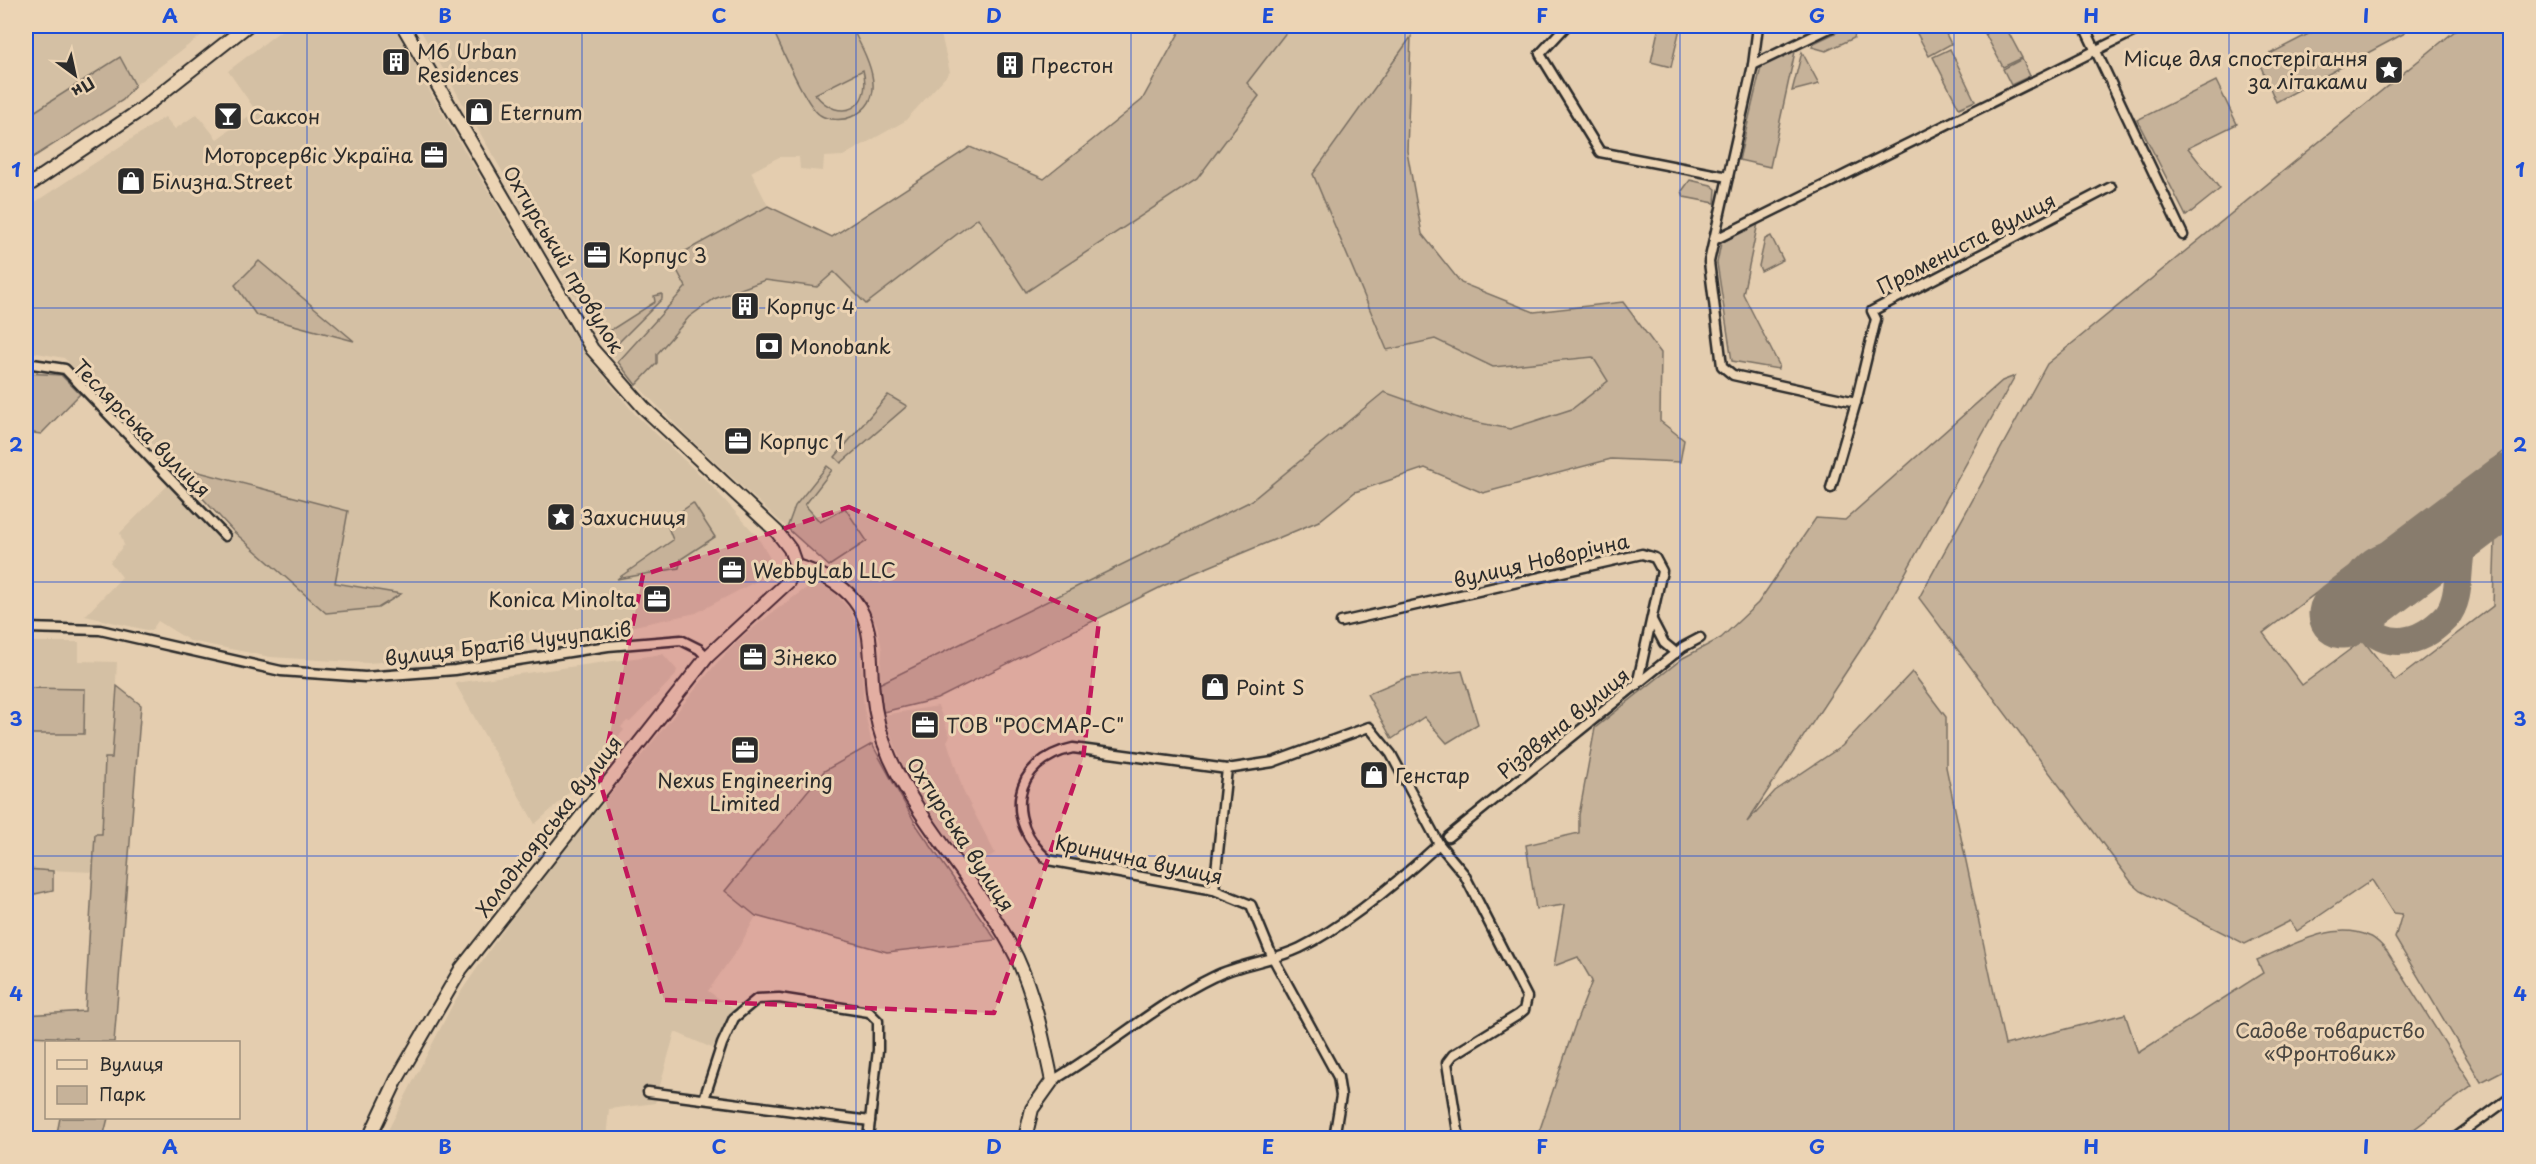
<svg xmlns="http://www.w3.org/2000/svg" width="2536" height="1164" font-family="'Playpen Sans',sans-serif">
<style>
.built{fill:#d4c0a4}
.green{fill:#c6b299;stroke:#786e62;stroke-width:1.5;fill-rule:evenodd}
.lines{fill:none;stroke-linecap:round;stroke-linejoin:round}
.taxiway{stroke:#887c6d;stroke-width:28}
.runway{stroke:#887c6d;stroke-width:69}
.street-casing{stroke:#2b2b2b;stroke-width:13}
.secondary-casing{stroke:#2b2b2b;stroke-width:16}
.street{stroke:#ecd4b4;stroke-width:8}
.secondary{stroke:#ecd4b4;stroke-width:12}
.marked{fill:#c2185b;fill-opacity:0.2;stroke:#c2185b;stroke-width:4.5;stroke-dasharray:12 8;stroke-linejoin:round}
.grid{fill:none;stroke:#1d4ed8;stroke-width:1.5;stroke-opacity:0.55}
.labels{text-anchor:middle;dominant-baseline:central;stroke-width:6;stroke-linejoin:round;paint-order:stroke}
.poi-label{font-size:20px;fill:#2b2b2b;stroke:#ecd4b4;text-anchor:start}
.street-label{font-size:20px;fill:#2b2b2b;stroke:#ecd4b4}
.park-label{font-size:20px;fill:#4a4641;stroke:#ecd4b4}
.neatline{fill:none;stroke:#1d4ed8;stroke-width:2}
.grid-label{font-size:20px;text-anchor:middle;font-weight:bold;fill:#1d4ed8}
</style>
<rect width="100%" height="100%" fill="#e4cdaf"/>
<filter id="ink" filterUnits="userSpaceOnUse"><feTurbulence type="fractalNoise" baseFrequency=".0167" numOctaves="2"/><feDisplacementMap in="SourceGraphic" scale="12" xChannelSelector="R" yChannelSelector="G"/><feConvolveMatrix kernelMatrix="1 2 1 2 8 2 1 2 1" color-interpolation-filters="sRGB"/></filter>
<g filter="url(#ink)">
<g class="built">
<polygon points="26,26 214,26 135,85 123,100 26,162"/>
<polygon points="287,26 394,26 434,99 585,354 635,414 711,485 757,536 775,567 770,574 696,613 582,637 420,659 368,663 270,657 190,641 158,621 151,631 85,616 122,577 110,562 124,545 120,533 169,484 224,540 233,531 134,424 137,412 117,408 64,358 26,351 26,208 165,117 175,129 197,114 217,139 256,111 228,71"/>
<polygon points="418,26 939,26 950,72 905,121 843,156 824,157 823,171 800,169 799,157 779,157 751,172 768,206 671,259 834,272 866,304 978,217 1026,291 1259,96 1247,83 1291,26 1419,26 1313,174 1387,350 1434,339 1493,367 1594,357 1608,381 1572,409 1510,429 1460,419 1384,392 1251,501 879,684 882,650 877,625 848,580 829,566 689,438 626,374 588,319"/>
<polygon points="822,585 833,591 850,610 860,633 864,709 872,744 824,771 725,891 756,916 739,947 708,991 738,1012 712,1048 675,1032 655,1103 609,1109 606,1138 384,1138 454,1002 501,933 554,863 715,665 742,637 773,612 805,589"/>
<polygon points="26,642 79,642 79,661 117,662 112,758 105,758 102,834 95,834 93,872 26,869"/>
<polygon points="663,654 677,670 675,676 630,722 627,721 621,727 624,730 561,801 535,824 455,683"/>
<polygon points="938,706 950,736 947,741 964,793 995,853 972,870 911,786 883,715"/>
</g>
<g class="green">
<path d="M771,26h80c14,28 42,73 0,91 -9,4 -23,3 -31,-2 -15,-10 -40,-71 -49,-89zM863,70c10,38 -23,55 -48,24z"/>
<polygon points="1186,26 1291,26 1247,83 1259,96 1197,179 1026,292 978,218 866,304 834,272 817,287 765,280 714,299 689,317 657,354 657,363 636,385 618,362 686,287 671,259 768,206 832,237 970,147 1044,179 1142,100 1179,33"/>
<polygon points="1659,26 1680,28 1671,67 1651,62"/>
<polygon points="1850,26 1856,29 1854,38 1826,51 1812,47 1814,43"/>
<polygon points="1913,26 1942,26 1951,44 1929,56"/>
<polygon points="1981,26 2005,26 2022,58 2003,67"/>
<polygon points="2324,26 2404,26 2405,33 2276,102 2258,60"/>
<polygon points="2461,26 2510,26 2510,447 2263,633 2302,685 2363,640 2395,681 2493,606 2495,541 2510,529 2510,1067 2481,1082 2395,938 2402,914 2393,913 2372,880 2297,931 2290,921 2245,944 2141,891 2132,883 1919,598 2047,364"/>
<polygon points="1411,37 1407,151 1422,234 1461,283 1534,312 1623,302 1661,353 1660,421 1684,440 1680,462 1611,459 1483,493 1425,468 1355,492 1319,521 1163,586 937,699 883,712 879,684 1251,501 1384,392 1460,419 1510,429 1572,409 1608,381 1593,357 1493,367 1435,339 1387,350 1313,174"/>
<polygon points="1796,47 1770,167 1739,160 1762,63"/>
<polygon points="1950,49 1975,101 1959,108 1933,57"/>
<polygon points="1802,52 1819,84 1792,91"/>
<polygon points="120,57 135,85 123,100 26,162 26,117"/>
<polygon points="2022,59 2030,76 2011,85 2003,69"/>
<polygon points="2216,81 2237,124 2188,148 2220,189 2186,216 2137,120"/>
<polygon points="1690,180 1711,185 1716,189 1715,203 1684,197 1682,191"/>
<polygon points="1758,223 1743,294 1779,365 1778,369 1732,361 1717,263 1721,243"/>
<polygon points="1771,236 1783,260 1761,271 1759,266 1765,239"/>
<polygon points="259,261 354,341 256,315 235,285"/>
<polygon points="662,294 662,299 610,351 600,337 655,302 654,296"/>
<polygon points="26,373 61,375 80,394 41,434 26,432"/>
<path d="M2015,376l-142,255 -126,191 28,-31 67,-45 70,-74 34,45v50l59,278 120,-31 13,39 125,-80 -6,-13c33,-13 75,-40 112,-24 7,2 13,10 18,15l85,135 -70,52h-865l37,-110 18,-47 -14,-24 -24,9 10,-61 -28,4 -10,-64 53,-12v-18l16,-87 88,-70 38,-20 37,-35 58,-85 29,2 157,-139z"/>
<polygon points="888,395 907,406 841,463 835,457"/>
<polygon points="172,465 348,511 335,583 401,594 378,608 326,613 233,531"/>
<polygon points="827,466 832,470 805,505 820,522 845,508 867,541 829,566 787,528 795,506"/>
<polygon points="693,503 715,537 681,559 679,568 617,579 673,540 666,522"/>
<polygon points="1462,671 1478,724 1447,743 1424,717 1392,739 1367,694 1405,678"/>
<polygon points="117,686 141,705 114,1042 76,1042 77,1038 26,1036 26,1015 85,1011 95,834 102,834 105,758 112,758"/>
<polygon points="26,688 85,689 84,734 26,734"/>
<polygon points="872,744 917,826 996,940 887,952 756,916 725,891 824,771"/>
<polygon points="26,869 53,871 53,890 26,896"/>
<polygon points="60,1118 108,1118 103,1138 56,1138"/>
</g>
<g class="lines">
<path class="taxiway" d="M2438,542c-7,3 -14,7 -21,9 -16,3 -30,1 -44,11 -49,36 11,120 73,55 16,-18 10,-49 16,-71 5,-16 16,-29 27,-42"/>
<polyline class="runway" points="2343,614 2510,488"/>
<g class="street-casing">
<g id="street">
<polyline points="1566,26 1540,54 1600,152 1728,177"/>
<polyline points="1758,26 1753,65 1709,262 1722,366 1733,375 1856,402"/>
<polyline points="2084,26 2183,235"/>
<polyline points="1753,65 1834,26"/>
<polyline points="1714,240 2145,26"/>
<polyline points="26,363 65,369 225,536"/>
<polyline points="1831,488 1856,402 1876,319 1872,311 2111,187"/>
<polyline points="1652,620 1664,643 1676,653"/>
<polyline points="1341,622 1642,554 1655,558 1662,571 1637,685"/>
<polyline points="26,628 100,630 281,671 365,677 455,670 608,646 681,640 699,649 707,657"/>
<polyline points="1448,837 1683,647 1700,638"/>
<polyline points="1214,890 1227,769"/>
<path d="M1052,1081c55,-32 103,-76 161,-104 28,-14 60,-16 87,-29 47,-23 100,-68 139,-104"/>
<polyline points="648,1092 870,1121"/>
<polyline points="704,1099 722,1044 734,1018 757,999 779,998 869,1012 878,1021 878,1050 868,1138"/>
<path d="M1334,1138l7,-42 -3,-19 -66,-121 -21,-51 -37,-15 -166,-30c-44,-39 -37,-99 25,-112l154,21 46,-7 96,-35 22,27 48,90 25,30 63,123 -3,13 -6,5 -65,40 -6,8 12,75"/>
<polyline points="2455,1138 2510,1098"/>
</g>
</g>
<g class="secondary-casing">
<g id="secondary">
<polyline points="403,26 592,349 644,408 777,532 790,549 796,566"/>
<polyline points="26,187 139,111 247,26"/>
<path d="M796,566c21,6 44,16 58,34 21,26 15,61 19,92 2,22 8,46 17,66 33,72 92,129 127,200 18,39 26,81 35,123l-20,28 -7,29"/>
<polyline points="369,1138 397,1079 461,969 707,657 788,582 796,566"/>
</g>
</g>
<use href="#street" class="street"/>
<use href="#secondary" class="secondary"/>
</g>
</g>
<path class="marked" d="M849,507l250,114 -16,138 -89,254 -330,-13 -64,-218 43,-207z"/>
<path class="grid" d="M307,26v1112M582,26v1112M856,26v1112M1131,26v1112M1405,26v1112M1680,26v1112M1954,26v1112M2229,26v1112M26,308h2484M26,582h2484M26,856h2484"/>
<defs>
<g id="building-square" transform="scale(1.5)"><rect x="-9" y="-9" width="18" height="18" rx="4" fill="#2b2b2b" stroke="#ecd4b4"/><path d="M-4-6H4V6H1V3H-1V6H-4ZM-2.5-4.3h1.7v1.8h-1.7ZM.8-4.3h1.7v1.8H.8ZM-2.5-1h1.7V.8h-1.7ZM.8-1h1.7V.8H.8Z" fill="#fff"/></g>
<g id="sight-square" transform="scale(1.5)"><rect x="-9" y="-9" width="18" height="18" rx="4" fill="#2b2b2b" stroke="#ecd4b4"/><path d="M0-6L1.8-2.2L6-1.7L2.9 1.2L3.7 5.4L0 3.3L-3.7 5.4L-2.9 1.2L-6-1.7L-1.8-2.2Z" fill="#fff"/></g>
<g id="shop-square" transform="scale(1.5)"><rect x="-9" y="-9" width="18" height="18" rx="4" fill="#2b2b2b" stroke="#ecd4b4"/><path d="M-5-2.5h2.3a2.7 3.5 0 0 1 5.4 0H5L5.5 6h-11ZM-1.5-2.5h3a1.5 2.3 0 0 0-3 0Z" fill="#fff"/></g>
<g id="bar-square" transform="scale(1.5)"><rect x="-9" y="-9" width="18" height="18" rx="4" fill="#2b2b2b" stroke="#ecd4b4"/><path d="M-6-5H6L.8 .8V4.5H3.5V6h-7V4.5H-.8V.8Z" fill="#fff"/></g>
<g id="office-square" transform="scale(1.5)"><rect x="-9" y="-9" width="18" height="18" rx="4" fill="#2b2b2b" stroke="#ecd4b4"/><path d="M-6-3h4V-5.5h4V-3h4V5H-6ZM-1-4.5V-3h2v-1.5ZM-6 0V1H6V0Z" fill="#fff"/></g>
<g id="bank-square" transform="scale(1.5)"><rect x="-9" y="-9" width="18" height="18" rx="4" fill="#2b2b2b" stroke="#ecd4b4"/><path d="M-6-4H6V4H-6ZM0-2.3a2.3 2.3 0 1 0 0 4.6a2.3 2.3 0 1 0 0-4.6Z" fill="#fff"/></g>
</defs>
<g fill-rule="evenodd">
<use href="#building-square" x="396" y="62"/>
<use href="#building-square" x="1010" y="65"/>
<use href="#sight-square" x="2389" y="70"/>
<use href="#shop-square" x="479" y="112"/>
<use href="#bar-square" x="228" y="116"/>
<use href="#office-square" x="434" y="155"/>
<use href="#shop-square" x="131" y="181"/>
<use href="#office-square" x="597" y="255"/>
<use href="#building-square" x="745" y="306"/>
<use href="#bank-square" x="769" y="346"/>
<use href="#office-square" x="738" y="441"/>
<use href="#sight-square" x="561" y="517"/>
<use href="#office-square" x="732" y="570"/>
<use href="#office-square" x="657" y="599"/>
<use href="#office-square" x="753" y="657"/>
<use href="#shop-square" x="1215" y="687"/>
<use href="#office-square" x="925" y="725"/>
<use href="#office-square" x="745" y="750"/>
<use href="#shop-square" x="1374" y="775"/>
</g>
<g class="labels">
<g class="poi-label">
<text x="417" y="51">M6 Urban<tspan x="417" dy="23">Residences</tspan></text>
<text x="2368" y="58" text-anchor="end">Місце для спостерігання<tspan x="2368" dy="23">за літаками</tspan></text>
<text x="1031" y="65">Престон</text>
<text x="500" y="112">Eternum</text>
<text x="249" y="116">Саксон</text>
<text x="413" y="155" text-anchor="end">Моторсервіс Україна</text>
<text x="152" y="181">Білизна.Street</text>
<text x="618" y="255">Корпус 3</text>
<text x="766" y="306">Корпус 4</text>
<text x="790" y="346">Monobank</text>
<text x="759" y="441">Корпус 1</text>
<text x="582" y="517">Захисниця</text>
<text x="753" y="570">WebbyLab LLC</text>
<text x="636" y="599" text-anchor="end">Konica Minolta</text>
<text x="774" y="657">Зінеко</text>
<text x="1236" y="687">Point S</text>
<text x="946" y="725">ТОВ "РОСМАР-С"</text>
<text x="1395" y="775">Генстар</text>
<text x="745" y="780" text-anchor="middle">Nexus Engineering<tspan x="745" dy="23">Limited</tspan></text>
</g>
<g class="street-label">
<text transform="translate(1966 243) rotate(-27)">Промениста вулиця</text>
<text transform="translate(564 259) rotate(59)">Охтирський провулок</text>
<text transform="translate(142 428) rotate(45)">Теслярська вулиця</text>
<text transform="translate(1541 560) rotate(-13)">вулиця Новорічна</text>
<text transform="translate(508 643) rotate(-7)">вулиця Братів Чучупаків</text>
<text transform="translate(1563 723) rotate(-39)">Різдвяна вулиця</text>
<text transform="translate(548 826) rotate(-52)">Холодноярська вулиця</text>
<text transform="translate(961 834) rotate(57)">Охтирська вулиця</text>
<text transform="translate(1139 859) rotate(12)">Кринична вулиця</text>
</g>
<g class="park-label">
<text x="2330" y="1030">Садове товариство<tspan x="2330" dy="23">«Фронтовик»</tspan></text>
</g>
</g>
<rect width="2536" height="1164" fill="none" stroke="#ecd4b4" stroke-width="66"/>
<rect x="45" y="1041" width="195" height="78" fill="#ecd4b4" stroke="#9f907d" stroke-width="1.5"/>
<rect x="57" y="1060" width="30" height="9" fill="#ecd4b4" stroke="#9f907d" stroke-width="1.5"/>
<text x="99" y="1071" font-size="18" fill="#2b2b2b">Вулиця</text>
<rect x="57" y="1086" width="30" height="18" fill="#c6b299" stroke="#9f907d" stroke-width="1.5"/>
<text x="99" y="1101" font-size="18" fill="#2b2b2b">Парк</text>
<g transform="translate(75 75) rotate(147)" stroke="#ecd4b4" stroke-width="4.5" paint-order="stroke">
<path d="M0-4.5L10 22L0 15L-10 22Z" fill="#2b2b2b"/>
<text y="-9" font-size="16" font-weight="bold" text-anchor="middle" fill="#2b2b2b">Пн</text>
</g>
<rect x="33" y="33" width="2470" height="1098" class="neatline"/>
<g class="grid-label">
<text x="170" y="23">A</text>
<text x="445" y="23">B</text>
<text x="719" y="23">C</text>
<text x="994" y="23">D</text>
<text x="1268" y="23">E</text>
<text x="1542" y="23">F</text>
<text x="1817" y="23">G</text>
<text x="2091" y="23">H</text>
<text x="2366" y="23">I</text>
<text x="16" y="177">1</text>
<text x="2520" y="177">1</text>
<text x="16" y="452">2</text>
<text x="2520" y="452">2</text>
<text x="16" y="726">3</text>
<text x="2520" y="726">3</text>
<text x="16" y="1001">4</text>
<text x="2520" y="1001">4</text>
<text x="170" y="1154">A</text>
<text x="445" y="1154">B</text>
<text x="719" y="1154">C</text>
<text x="994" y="1154">D</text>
<text x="1268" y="1154">E</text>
<text x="1542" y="1154">F</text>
<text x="1817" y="1154">G</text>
<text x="2091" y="1154">H</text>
<text x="2366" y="1154">I</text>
</g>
</svg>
